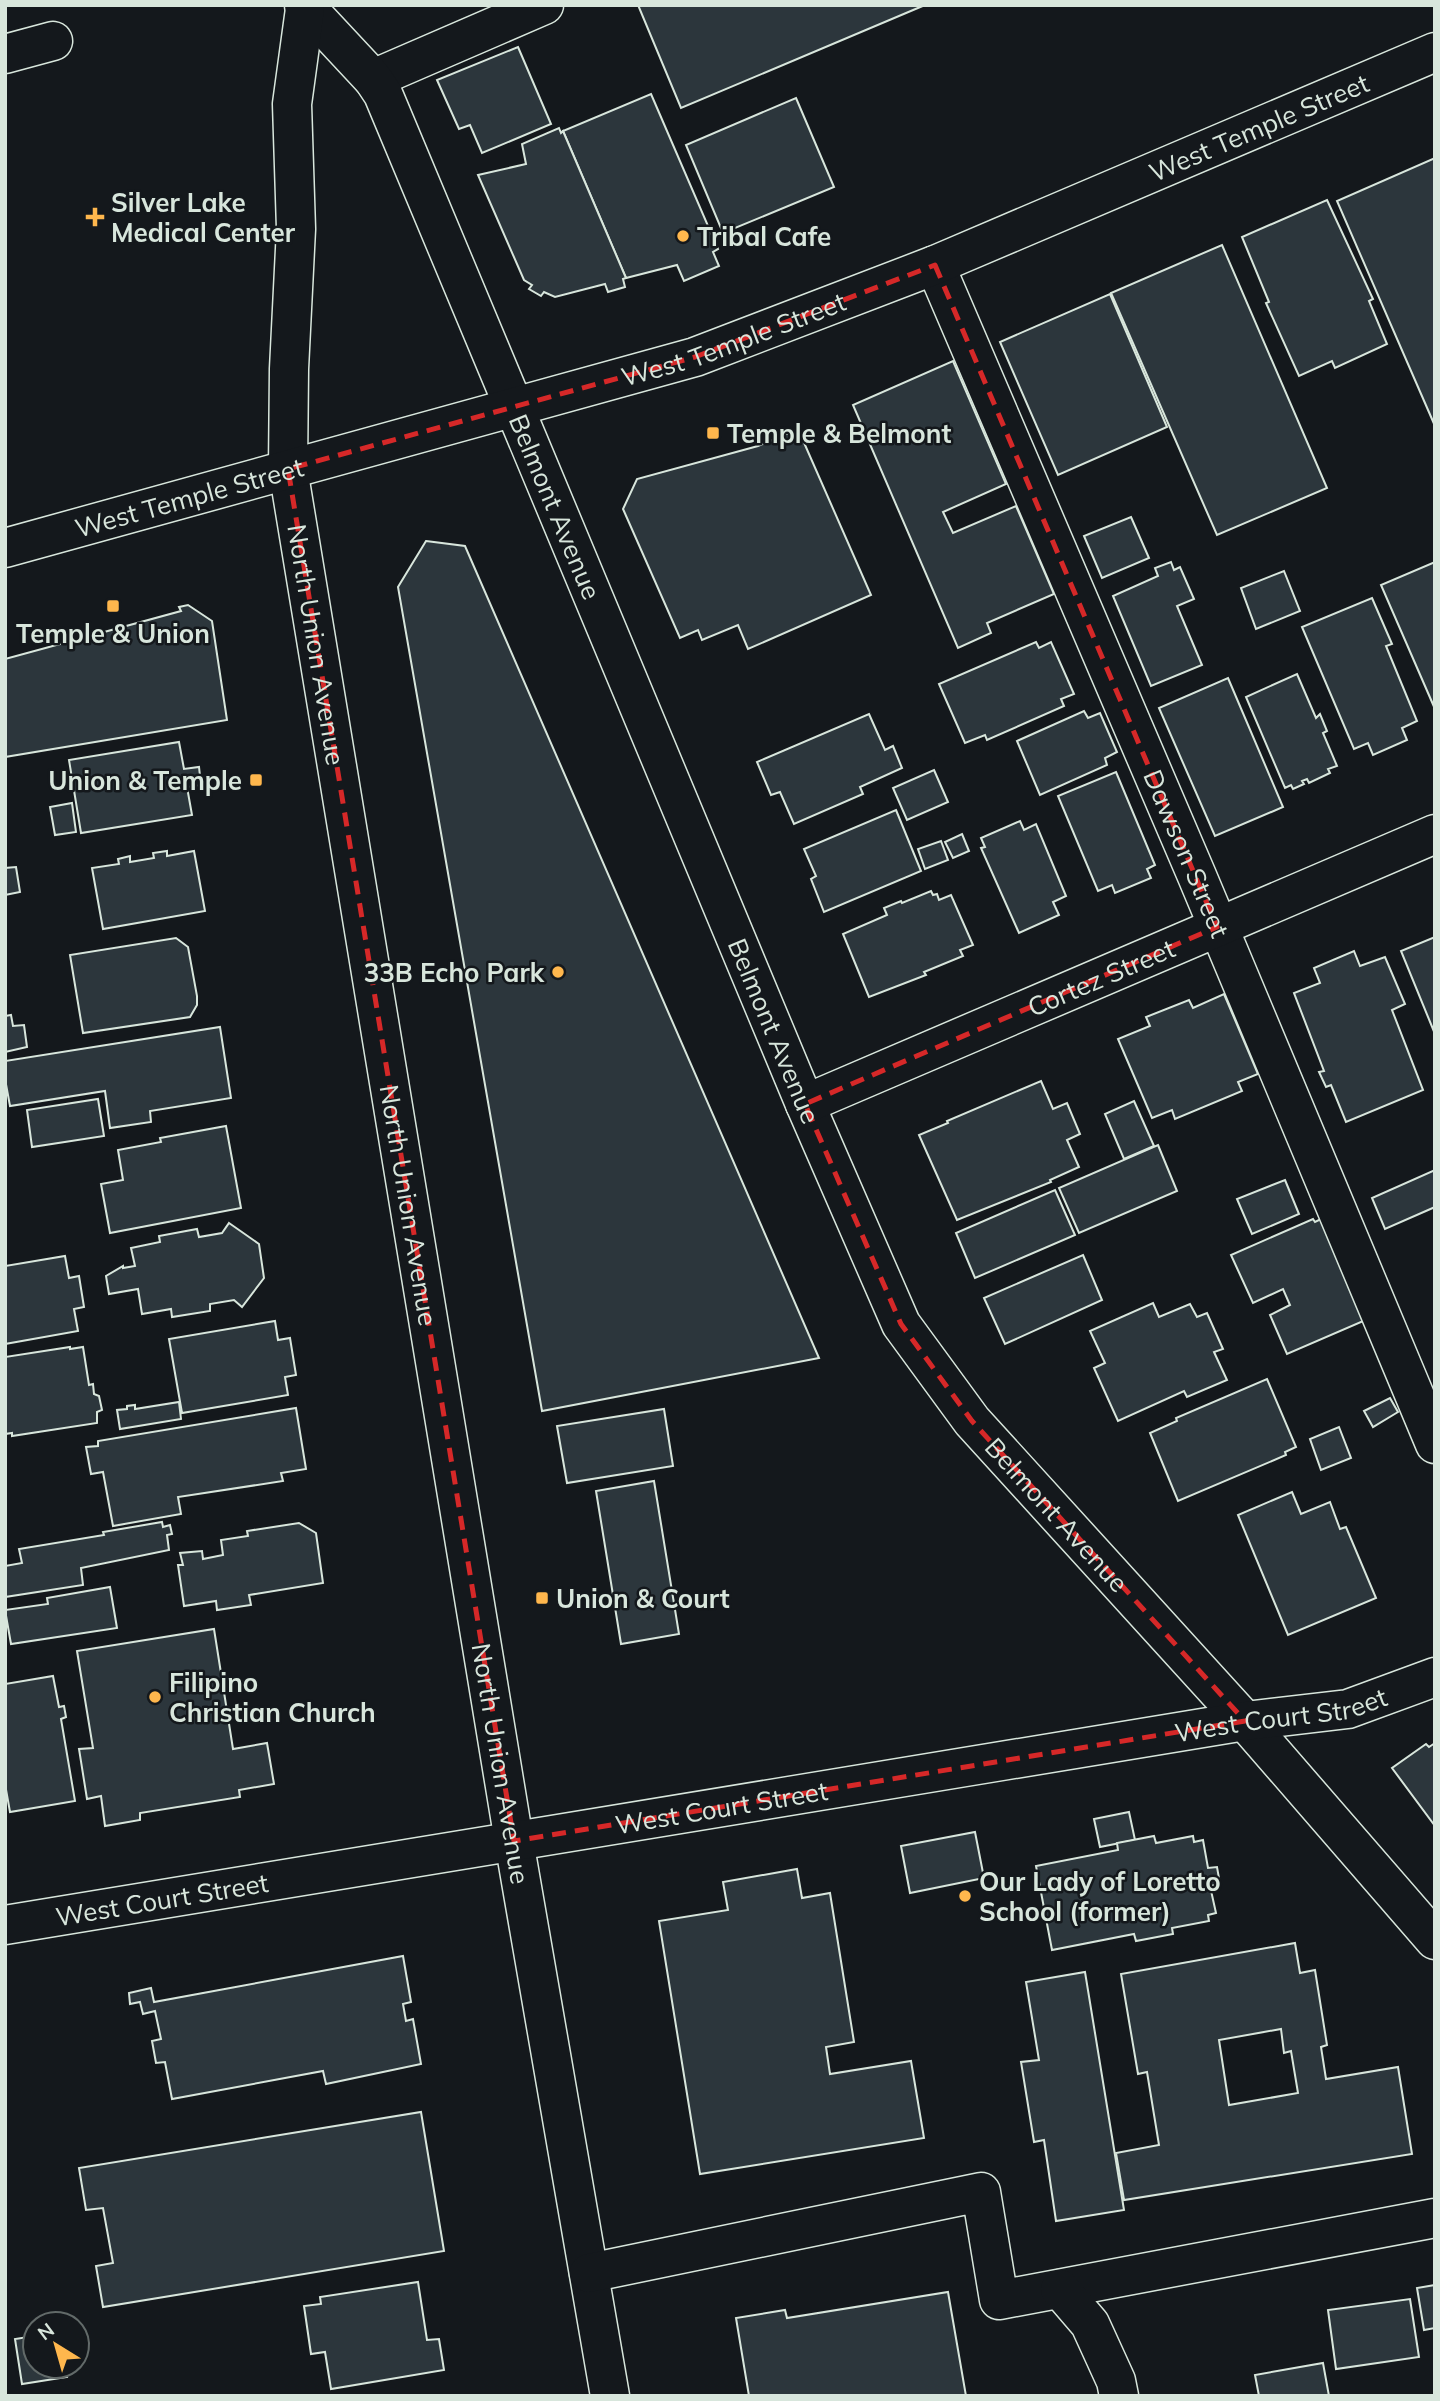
<svg xmlns="http://www.w3.org/2000/svg" width="1440" height="2401" font-family="Mulish,sans-serif">
<style>
.building{fill:#2c363c;stroke:#d8e6dc;stroke-width:2;fill-rule:evenodd}
.lines{fill:none;stroke-linecap:round;stroke-linejoin:round}
.minor-casing{stroke:#d8e6dc;stroke-width:41}
.major-casing{stroke:#d8e6dc;stroke-width:41}
.minor{stroke:#14181c;stroke-width:38}
.major{stroke:#14181c;stroke-width:38}
.marked{fill:none;stroke:#d62828;stroke-width:5;stroke-dasharray:14 9;stroke-linejoin:round}
.poi-dot{fill:#ffb74d;stroke:#14181c;stroke-width:2.5}
.labels{text-anchor:middle;dominant-baseline:central;stroke-width:5;stroke-linejoin:round;paint-order:stroke}
.street-label{font-size:26px;fill:#d8e6dc;stroke:#14181c}
.poi-label{font-size:26px;font-weight:bold;fill:#d8e6dc;stroke:#14181c;text-anchor:start}
</style>
<rect width="100%" height="100%" fill="#14181c"/>
<g class="building">
<polygon points="638,5 925,5 681,108"/>
<polygon points="518,47 551,124 482,153 470,125 459,129 437,80"/>
<polygon points="651,94 718,249 713,252 719,266 684,281 677,265 626,278 563,131"/>
<polygon points="796,98 834,187 723,233 686,145"/>
<polygon points="559,128 561,133 563,131 626,278 623,279 625,287 608,292 605,284 555,297 544,292 541,296 529,289 532,285 524,280 478,175 526,164 522,144"/>
<polygon points="1435,158 1435,426 1337,201"/>
<polygon points="1327,200 1373,299 1369,301 1387,344 1335,368 1332,361 1299,376 1266,303 1269,302 1242,237"/>
<polygon points="1222,245 1327,488 1217,535 1111,293"/>
<polygon points="1110,294 1167,427 1058,475 1000,342"/>
<polygon points="953,361 1006,484 943,512 953,533 1016,506 1054,594 987,623 991,633 958,648 853,405"/>
<polygon points="798,429 871,595 748,649 738,625 702,640 698,630 680,638 623,509 637,479 758,446"/>
<polygon points="1131,517 1149,558 1102,578 1084,536"/>
<polygon points="426,541 465,546 819,1358 542,1411 398,587"/>
<polygon points="1171,562 1174,570 1180,567 1194,599 1177,606 1202,665 1151,686 1113,596 1158,576 1155,568"/>
<polygon points="1435,562 1435,709 1381,585"/>
<polygon points="1284,571 1300,611 1256,629 1241,588"/>
<polygon points="1372,598 1392,644 1386,646 1417,721 1402,728 1407,740 1373,755 1368,743 1354,749 1302,627"/>
<polygon points="188,605 212,621 227,720 5,757 5,659 181,611 179,607"/>
<polygon points="1036,642 1039,648 1051,642 1074,694 1061,699 1064,706 987,740 985,735 965,743 939,684"/>
<polygon points="1297,674 1316,718 1320,714 1327,731 1323,733 1337,766 1328,769 1330,773 1309,783 1307,779 1302,781 1304,784 1293,789 1291,785 1285,788 1246,697"/>
<polygon points="1228,678 1283,807 1215,836 1159,708"/>
<polygon points="1084,711 1088,718 1100,713 1117,752 1105,758 1107,765 1040,795 1017,741"/>
<polygon points="869,714 885,750 893,746 902,768 860,787 863,794 794,824 780,792 771,795 757,762"/>
<polygon points="179,742 184,769 199,767 201,785 187,787 192,815 81,833 69,760"/>
<polygon points="934,770 948,802 907,820 893,788"/>
<polygon points="1116,772 1155,865 1147,869 1151,878 1115,893 1112,885 1098,891 1058,796"/>
<polygon points="72,803 76,832 55,835 50,807"/>
<polygon points="896,810 921,871 824,912 811,879 816,876 804,849"/>
<polygon points="1020,821 1024,830 1036,824 1066,896 1053,902 1059,915 1019,933 981,848 985,847 981,838"/>
<polygon points="962,834 969,851 953,858 945,842"/>
<polygon points="941,841 948,860 925,869 918,849"/>
<polygon points="167,851 167,856 194,851 205,911 103,929 92,868 119,864 118,859 130,856 130,862 154,858 153,853"/>
<polygon points="16,867 20,892 5,895 5,868"/>
<polygon points="931,891 933,895 937,894 939,900 951,895 973,945 960,950 963,956 924,972 926,975 869,997 843,934 887,915 884,908 901,901 902,903"/>
<polygon points="1435,937 1435,1034 1401,951"/>
<polygon points="176,938 188,947 197,996 197,1005 190,1017 83,1033 70,955"/>
<polygon points="1354,951 1360,966 1385,957 1405,1004 1392,1010 1423,1090 1346,1122 1331,1085 1326,1087 1319,1072 1324,1071 1294,993 1320,983 1314,968"/>
<polygon points="1224,994 1258,1074 1238,1082 1242,1091 1175,1119 1172,1110 1152,1118 1118,1039 1150,1026 1146,1017 1189,1000 1193,1008"/>
<polygon points="11,1015 13,1026 24,1025 27,1047 5,1052 5,1016"/>
<polygon points="220,1027 231,1098 150,1111 151,1122 110,1128 105,1091 10,1106 5,1079 5,1061"/>
<polygon points="1041,1081 1053,1109 1067,1103 1080,1134 1067,1140 1079,1167 1050,1180 1051,1182 957,1220 919,1135 948,1123 947,1121"/>
<polygon points="98,1099 104,1136 32,1147 27,1110"/>
<polygon points="1134,1101 1154,1146 1124,1159 1105,1114"/>
<polygon points="226,1126 241,1208 110,1233 101,1184 123,1180 118,1150 161,1142 160,1138"/>
<polygon points="1158,1145 1177,1191 1079,1233 1059,1188"/>
<polygon points="1435,1170 1435,1207 1385,1229 1372,1198"/>
<polygon points="1285,1180 1299,1214 1252,1234 1237,1199"/>
<polygon points="1055,1190 1075,1235 975,1278 956,1233"/>
<polygon points="1323,1218 1368,1319 1287,1354 1270,1315 1290,1305 1283,1289 1253,1303 1231,1255 1313,1219 1315,1222"/>
<polygon points="229,1223 259,1244 264,1278 242,1307 234,1300 210,1304 210,1311 172,1317 171,1309 142,1314 138,1289 109,1294 106,1276 123,1266 123,1268 135,1266 131,1248 160,1242 159,1236 197,1229 199,1237 222,1233"/>
<polygon points="1083,1255 1102,1300 1005,1344 984,1298"/>
<polygon points="65,1256 69,1278 79,1276 84,1307 74,1309 78,1331 5,1344 5,1266"/>
<polygon points="1153,1303 1159,1317 1190,1304 1197,1317 1207,1313 1223,1349 1214,1352 1227,1380 1187,1397 1184,1391 1118,1421 1094,1368 1105,1363 1090,1331"/>
<polygon points="275,1321 278,1340 290,1338 296,1375 285,1377 288,1395 182,1413 169,1339"/>
<polygon points="70,1347 70,1349 83,1347 89,1385 93,1384 94,1394 99,1396 102,1410 97,1412 97,1423 12,1436 12,1433 5,1434 5,1357"/>
<polygon points="1267,1379 1296,1447 1285,1452 1286,1455 1178,1501 1150,1433 1177,1421 1176,1418"/>
<polygon points="1390,1398 1398,1412 1373,1427 1364,1411"/>
<polygon points="179,1402 181,1419 120,1429 117,1410 127,1409 127,1406 135,1405 135,1409"/>
<polygon points="296,1408 306,1469 281,1473 283,1481 178,1497 181,1514 113,1526 103,1472 91,1474 86,1447 98,1446 98,1441"/>
<polygon points="664,1409 673,1466 567,1483 557,1426"/>
<polygon points="1339,1427 1351,1458 1321,1470 1310,1439"/>
<polygon points="654,1481 679,1634 621,1644 596,1491"/>
<polygon points="1292,1492 1301,1514 1330,1502 1340,1529 1346,1527 1376,1598 1288,1635 1238,1515"/>
<polygon points="162,1522 163,1527 170,1525 172,1534 167,1535 169,1550 81,1568 83,1585 5,1597 5,1566 22,1563 19,1549 104,1535 103,1532"/>
<polygon points="299,1523 316,1533 323,1583 249,1595 251,1605 217,1610 216,1601 184,1606 178,1565 183,1565 180,1553 202,1551 203,1559 223,1555 221,1540 248,1536 247,1531"/>
<polygon points="110,1587 117,1628 11,1644 5,1610 48,1604 47,1598"/>
<polygon points="214,1629 233,1749 267,1743 274,1784 239,1790 240,1797 140,1813 140,1820 105,1826 101,1796 87,1799 79,1749 93,1748 77,1651"/>
<polygon points="53,1676 59,1707 64,1706 66,1717 61,1719 75,1801 10,1812 5,1784 5,1684"/>
<polygon points="1435,1743 1435,1826 1392,1768 1426,1744 1429,1747"/>
<polygon points="1129,1812 1135,1840 1100,1847 1094,1819"/>
<polygon points="975,1832 984,1878 910,1893 901,1846"/>
<polygon points="1154,1836 1156,1843 1193,1836 1194,1842 1203,1840 1208,1868 1217,1867 1220,1884 1210,1886 1216,1913 1208,1915 1209,1921 1172,1928 1173,1934 1136,1941 1134,1934 1052,1950 1036,1866 1118,1850 1117,1843"/>
<polygon points="797,1869 802,1898 830,1893 854,2042 826,2047 830,2074 911,2061 924,2138 700,2174 659,1921 728,1910 723,1882"/>
<path d="M1295,1943l5,30 15,-3 12,75 -6,2 5,32 72,-12 14,87 -288,46 -8,-47 43,-8 -12,-73 -9,2 -17,-100zM1281,2029l3,24 7,-2 7,42 -69,12 -10,-65z"/>
<polygon points="403,1956 411,2002 403,2004 406,2021 413,2019 421,2064 326,2084 323,2071 172,2099 165,2062 156,2063 152,2041 161,2039 155,2011 143,2014 140,2002 130,2004 129,1993 151,1988 154,2002"/>
<polygon points="1085,1972 1124,2210 1056,2221 1044,2140 1034,2142 1021,2062 1039,2060 1026,1982"/>
<polygon points="421,2112 444,2251 103,2307 96,2266 113,2263 103,2208 86,2210 79,2168"/>
<polygon points="418,2282 427,2340 439,2339 444,2370 331,2389 325,2352 311,2354 304,2306 321,2304 320,2297"/>
<polygon points="1435,2285 1435,2328 1424,2330 1417,2288"/>
<polygon points="948,2292 966,2396 749,2396 736,2318 785,2310 787,2318"/>
<polygon points="1410,2299 1419,2357 1336,2369 1328,2310"/>
<polygon points="35,2336 35,2366 65,2366 67,2377 22,2384 15,2339"/>
<polygon points="1323,2363 1329,2396 1259,2396 1255,2375"/>
</g>
<g class="lines">
<g class="minor-casing">
<g id="minor">
<polyline points="5,54 53,41"/>
<polyline points="373,79 544,5"/>
<path id="s1" d="M935,265l262,611 238,568"/>
<path id="s2" d="M514,407l291,697 96,220 71,97 273,300 190,219"/>
<path id="s3" d="M288,469l226,1372 96,555"/>
<path id="s4" d="M805,1104l630,-270"/>
<path id="s5" d="M5,1925l1240,-204 103,-12 87,-32"/>
<polyline points="589,2273 981,2192 999,2300 1435,2218"/>
<polyline points="1060,2289 1090,2324 1116,2381 1119,2396"/>
</g>
</g>
<g class="major-casing">
<g id="major">
<polyline points="304,5 373,79 383,94 514,407"/>
<polyline points="288,469 289,369 296,229 292,104 305,9"/>
<path id="s6" d="M5,548l690,-191 240,-92 500,-213"/>
</g>
</g>
<use href="#minor" class="minor"/>
<use href="#major" class="major"/>
</g>
<path class="marked" d="M935,265l282,662 -412,177 96,220 71,97 273,300 -731,120 -226,-1372 407,-112z"/>
<g class="poi-dot">
<path d="M91.5 206.5h7v7h7v7h-7v7h-7v-7h-7v-7h7z"/>
<circle cx="683" cy="236" r="7"/>
<rect x="706" y="426" width="14" height="14" rx="3.5"/>
<rect x="106" y="599" width="14" height="14" rx="3.5"/>
<rect x="249" y="773" width="14" height="14" rx="3.5"/>
<circle cx="558" cy="972" r="7"/>
<rect x="535" y="1591" width="14" height="14" rx="3.5"/>
<circle cx="155" cy="1697" r="7"/>
<circle cx="965" cy="1896" r="7"/>
</g>
<g class="labels">
<g class="street-label">
<text stroke="none"><textPath href="#s6" startOffset="1325">West Temple Street</textPath></text>
<text stroke="none"><textPath href="#s6" startOffset="758">West Temple Street</textPath></text>
<text stroke="none"><textPath href="#s6" startOffset="191">West Temple Street</textPath></text>
<text stroke="none"><textPath href="#s2" startOffset="108">Belmont Avenue</textPath></text>
<text stroke="none"><textPath href="#s3" startOffset="178">North Union Avenue</textPath></text>
<text stroke="none"><textPath href="#s1" startOffset="640">Dawson Street</textPath></text>
<text stroke="none"><textPath href="#s4" startOffset="322">Cortez Street</textPath></text>
<text stroke="none"><textPath href="#s2" startOffset="676">Belmont Avenue</textPath></text>
<text stroke="none"><textPath href="#s3" startOffset="746">North Union Avenue</textPath></text>
<text stroke="none"><textPath href="#s2" startOffset="1242">Belmont Avenue</textPath></text>
<text stroke="none"><textPath href="#s5" startOffset="1293">West Court Street</textPath></text>
<text stroke="none"><textPath href="#s3" startOffset="1312">North Union Avenue</textPath></text>
<text stroke="none"><textPath href="#s5" startOffset="726">West Court Street</textPath></text>
<text stroke="none"><textPath href="#s5" startOffset="159">West Court Street</textPath></text>
</g>
<g class="poi-label">
<text x="111" y="202">Silver Lake<tspan x="111" dy="30">Medical Center</tspan></text>
<text x="697" y="236">Tribal Cafe</text>
<text x="727" y="433">Temple &amp; Belmont</text>
<text x="113" y="633" text-anchor="middle">Temple &amp; Union</text>
<text x="242" y="780" text-anchor="end">Union &amp; Temple</text>
<text x="544" y="972" text-anchor="end">33B Echo Park</text>
<text x="556" y="1598">Union &amp; Court</text>
<text x="169" y="1682">Filipino<tspan x="169" dy="30">Christian Church</tspan></text>
<text x="979" y="1881">Our Lady of Loretto<tspan x="979" dy="30">School (former)</tspan></text>
</g>
</g>
<rect width="1440" height="2401" fill="none" stroke="#d8e6dc" stroke-width="14"/>
<g transform="translate(56 2345) rotate(323)"><circle r="33" fill="#14181c" stroke="#626a69" stroke-width="2"/>
<path d="M0-5L12 26L0 18L-12 26Z" fill="#ffb74d"/>
<text y="-10" font-size="19" font-weight="bold" text-anchor="middle" fill="#d8e6dc">N</text>
</g>
</svg>
